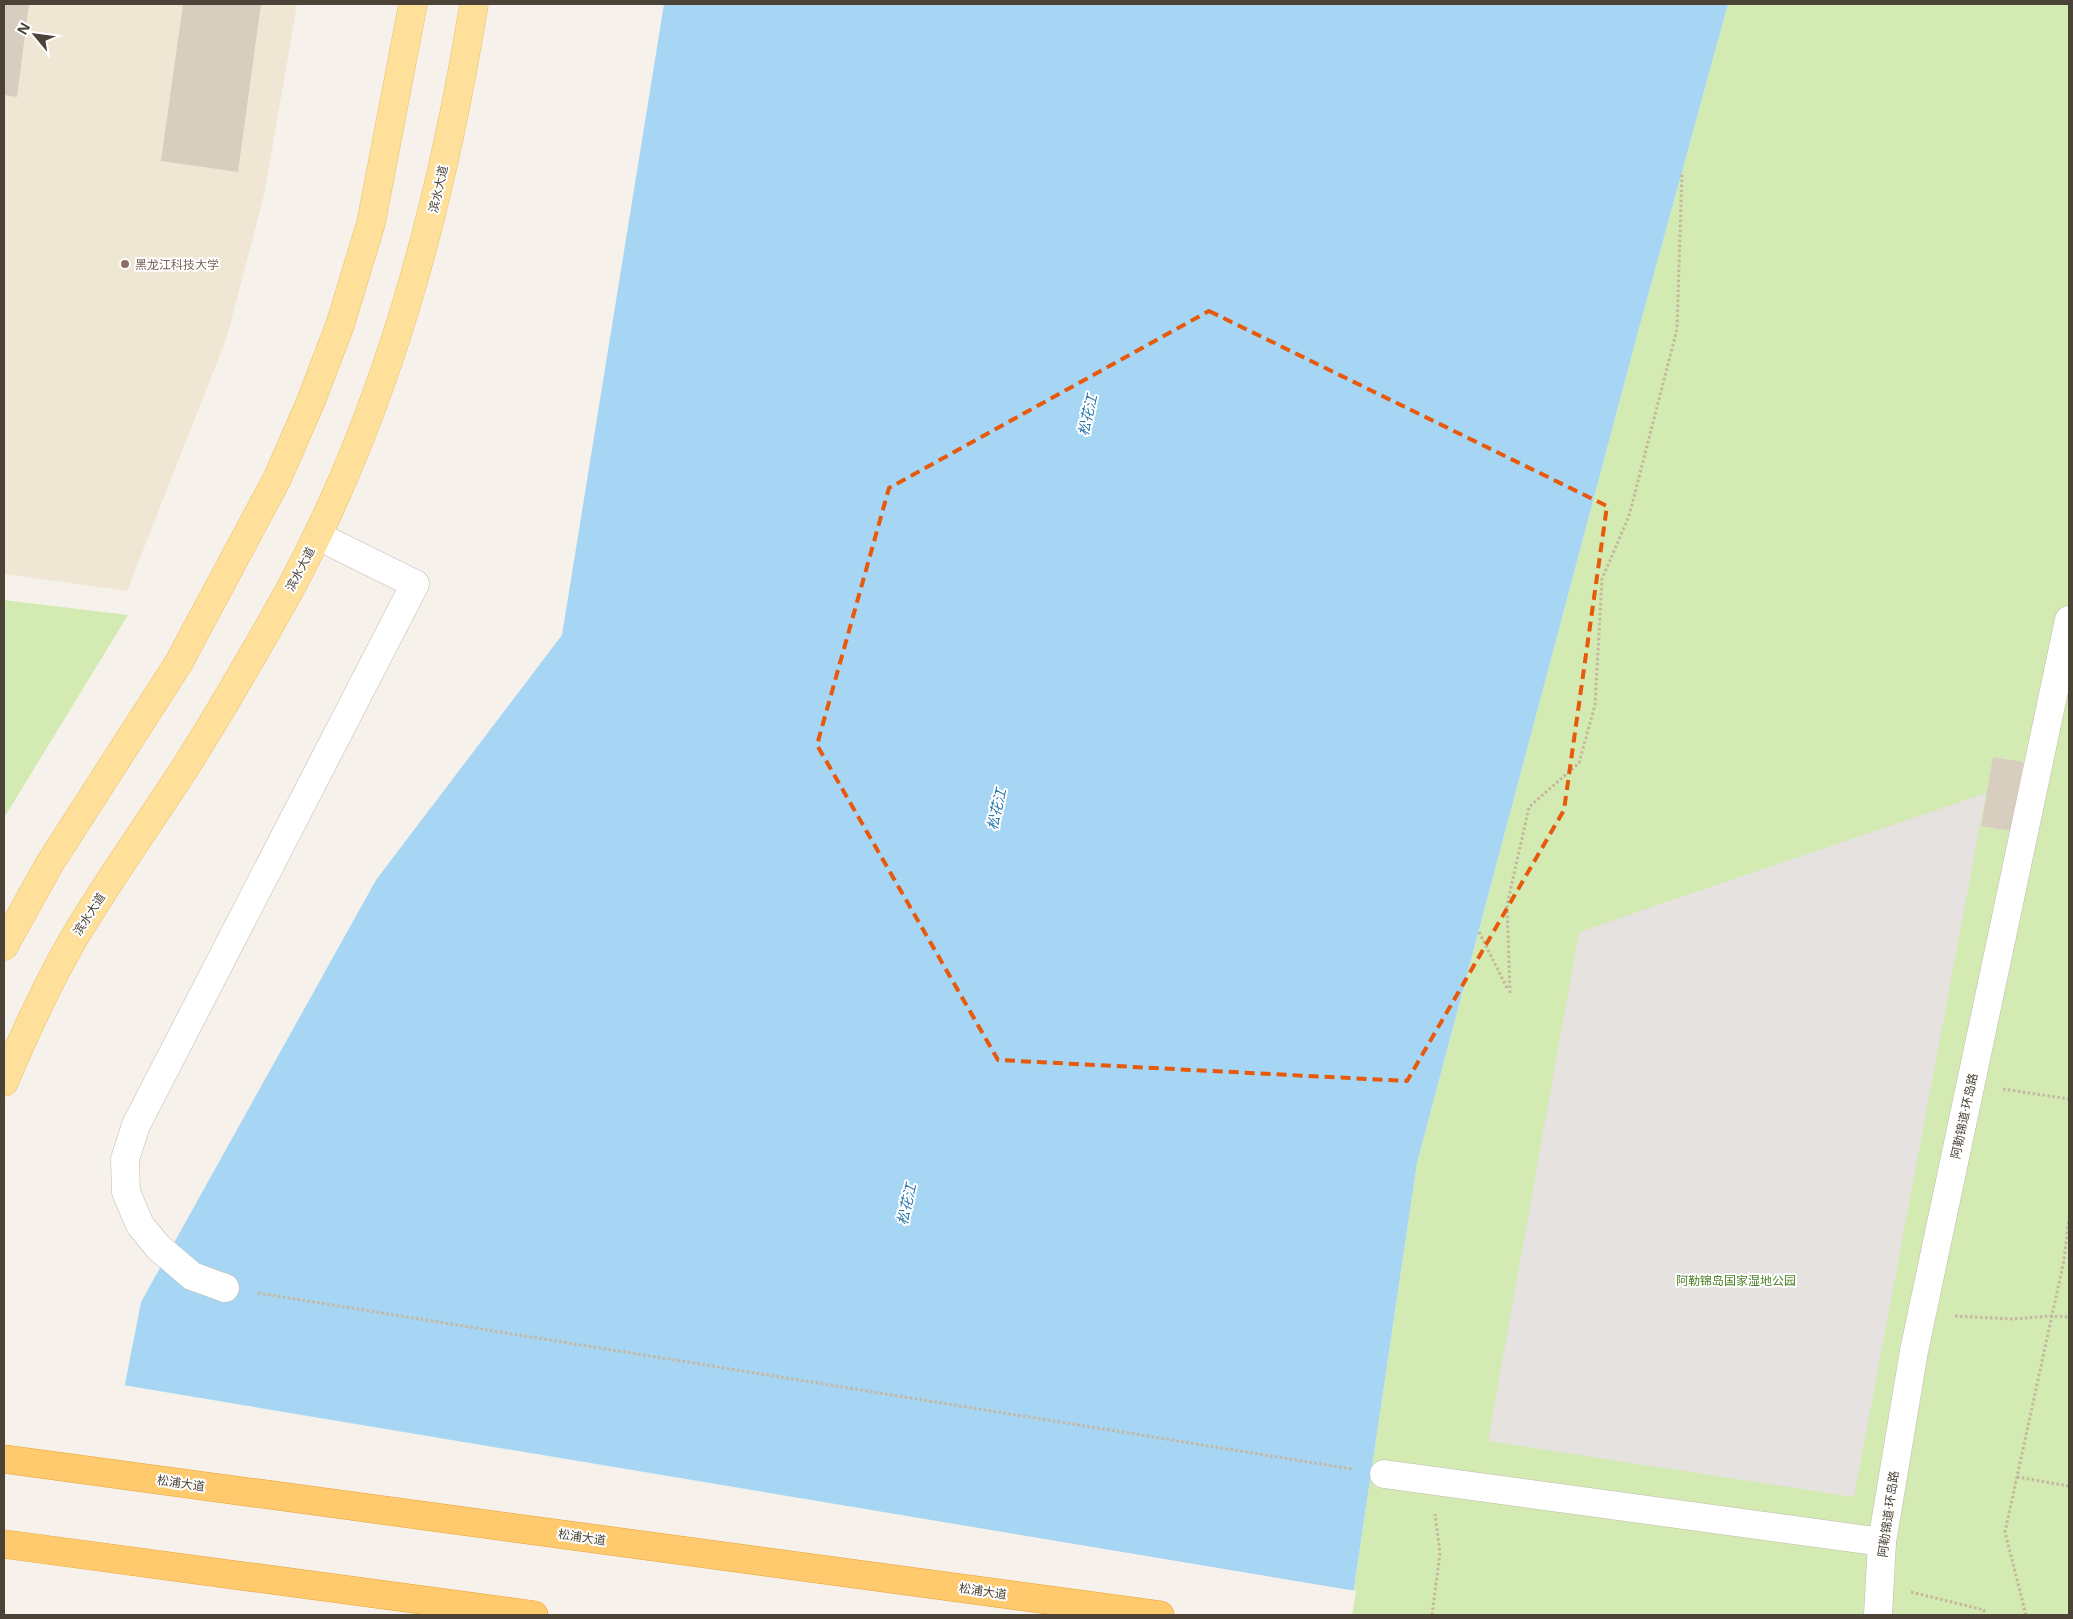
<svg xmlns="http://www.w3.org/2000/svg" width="2073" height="1619" font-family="'Open Sans','Noto Sans SC',sans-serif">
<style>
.education{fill:#efe7d4}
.green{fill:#d3ebb3}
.parking{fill:#e5e2df}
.water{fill:#a6d6f4}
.pier{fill:#f6f2eb}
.building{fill:#d8cec0}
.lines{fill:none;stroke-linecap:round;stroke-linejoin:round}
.street-casing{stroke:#c2baad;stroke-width:29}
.primary-casing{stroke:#eabe65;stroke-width:29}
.highway-casing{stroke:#e5a036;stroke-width:29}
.path{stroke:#c5b69d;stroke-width:3;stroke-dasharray:2.5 2.5;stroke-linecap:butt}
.street{stroke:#fff;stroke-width:28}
.primary{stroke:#ffe09b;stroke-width:28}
.highway{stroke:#ffca6d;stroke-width:28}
.marked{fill:none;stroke:#e8590c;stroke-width:4;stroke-dasharray:10 6;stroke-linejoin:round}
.education-dot{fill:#8d6e63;stroke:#fff;stroke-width:2}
.labels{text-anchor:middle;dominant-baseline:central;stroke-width:4;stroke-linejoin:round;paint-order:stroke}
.street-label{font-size:12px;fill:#4b4338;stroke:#fff}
.education-label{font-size:12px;fill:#785e54;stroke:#fff;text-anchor:start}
.park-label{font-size:12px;fill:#4c8127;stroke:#fff}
.water-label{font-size:14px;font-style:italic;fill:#2878ac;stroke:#fff}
</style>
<rect width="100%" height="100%" fill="#f6f2eb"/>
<polygon class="education" points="4,4 297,4 265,191 227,337 127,591 4,574"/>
<g class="green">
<polygon points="1728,4 2069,4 2069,1615 1350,1615 1417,1163 1638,332"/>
<polygon points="4,600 128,615 4,818"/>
</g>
<polygon class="parking" points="1986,793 1854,1497 1488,1441 1579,932"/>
<polygon class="water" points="664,4 1728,4 1638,332 1417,1163 1350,1615 80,1615 141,1302 376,880 562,635"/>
<polygon class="pier" points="123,1385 1356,1591 1352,1615 77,1615"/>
<g class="building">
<polygon points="4,4 29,4 17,97 4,95"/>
<polygon points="183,4 261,4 238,172 161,161"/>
<polygon points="1993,757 2023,762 2012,831 1981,826"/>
</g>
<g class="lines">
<g class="street-casing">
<g id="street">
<polyline points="225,1288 192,1276 158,1247 140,1225 126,1192 125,1159 136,1125 415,584 318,536"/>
<polyline points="1384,1474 1882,1542"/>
<polyline points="1878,1615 1882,1542 1914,1351 2069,620"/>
</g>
</g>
<g class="primary-casing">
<g id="primary">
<polyline points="4,946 50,863 178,664 277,479 311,401 340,325 371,223 413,4"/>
<path d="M4,1082c21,-49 43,-98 70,-144 39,-66 84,-126 124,-191 31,-50 61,-102 90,-154 99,-183 153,-385 186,-589"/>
</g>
</g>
<g class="highway-casing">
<g id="highway">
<polyline points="4,1459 1160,1615"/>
<polyline points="4,1544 534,1615"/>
</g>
</g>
<g class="path">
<polyline points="1479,932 1508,990"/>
<polyline points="1510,993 1507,905 1529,807 1579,763 1595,705 1602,579 1629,516 1677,329 1682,172"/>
<polyline points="2003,1089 2069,1099"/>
<polyline points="258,1293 1352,1469"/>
<polyline points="1955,1316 2012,1319 2052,1316 2069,1317"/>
<polyline points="2017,1477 2069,1486"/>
<polyline points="1911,1592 1984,1610 1983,1615"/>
<polyline points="1432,1615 1440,1553 1435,1514"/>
<polyline points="2026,1615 2005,1532 2064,1260 2069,1219"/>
</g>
<use href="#street" class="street"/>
<use href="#primary" class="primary"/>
<use href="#highway" class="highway"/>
</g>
<path class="marked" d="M1209,311l398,195 -43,304 -157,271 -409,-21 -181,-315 72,-257z"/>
<circle class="education-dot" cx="125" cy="264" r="5"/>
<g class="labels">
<g class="street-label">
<text transform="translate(438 189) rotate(-77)">滨水大道</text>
<text transform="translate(300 569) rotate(-62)">滨水大道</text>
<text transform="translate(89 914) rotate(-57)">滨水大道</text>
<text transform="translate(1964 1116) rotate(-78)">阿勒锦道·环岛路</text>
<text transform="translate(181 1483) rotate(8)">松浦大道</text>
<text transform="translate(1888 1514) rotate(-82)">阿勒锦道·环岛路</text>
<text transform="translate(582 1537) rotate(8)">松浦大道</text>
<text transform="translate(983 1591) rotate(8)">松浦大道</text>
</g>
<g class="education-label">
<text x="135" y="264">黑龙江科技大学</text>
</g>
<g class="park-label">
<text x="1736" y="1280">阿勒锦岛国家湿地公园</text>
</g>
<g class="water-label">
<text transform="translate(1087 415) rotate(-77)">松花江</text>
<text transform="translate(996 809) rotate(-77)">松花江</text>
<text transform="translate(906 1204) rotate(-77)">松花江</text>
</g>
</g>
<rect width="2073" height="1619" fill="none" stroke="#4b4338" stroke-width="10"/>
<g transform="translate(35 35) rotate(299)" stroke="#ffffff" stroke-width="4" paint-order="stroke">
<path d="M0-4L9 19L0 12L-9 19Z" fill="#4b4338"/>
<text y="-8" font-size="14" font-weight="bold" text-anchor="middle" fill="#4b4338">N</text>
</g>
</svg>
